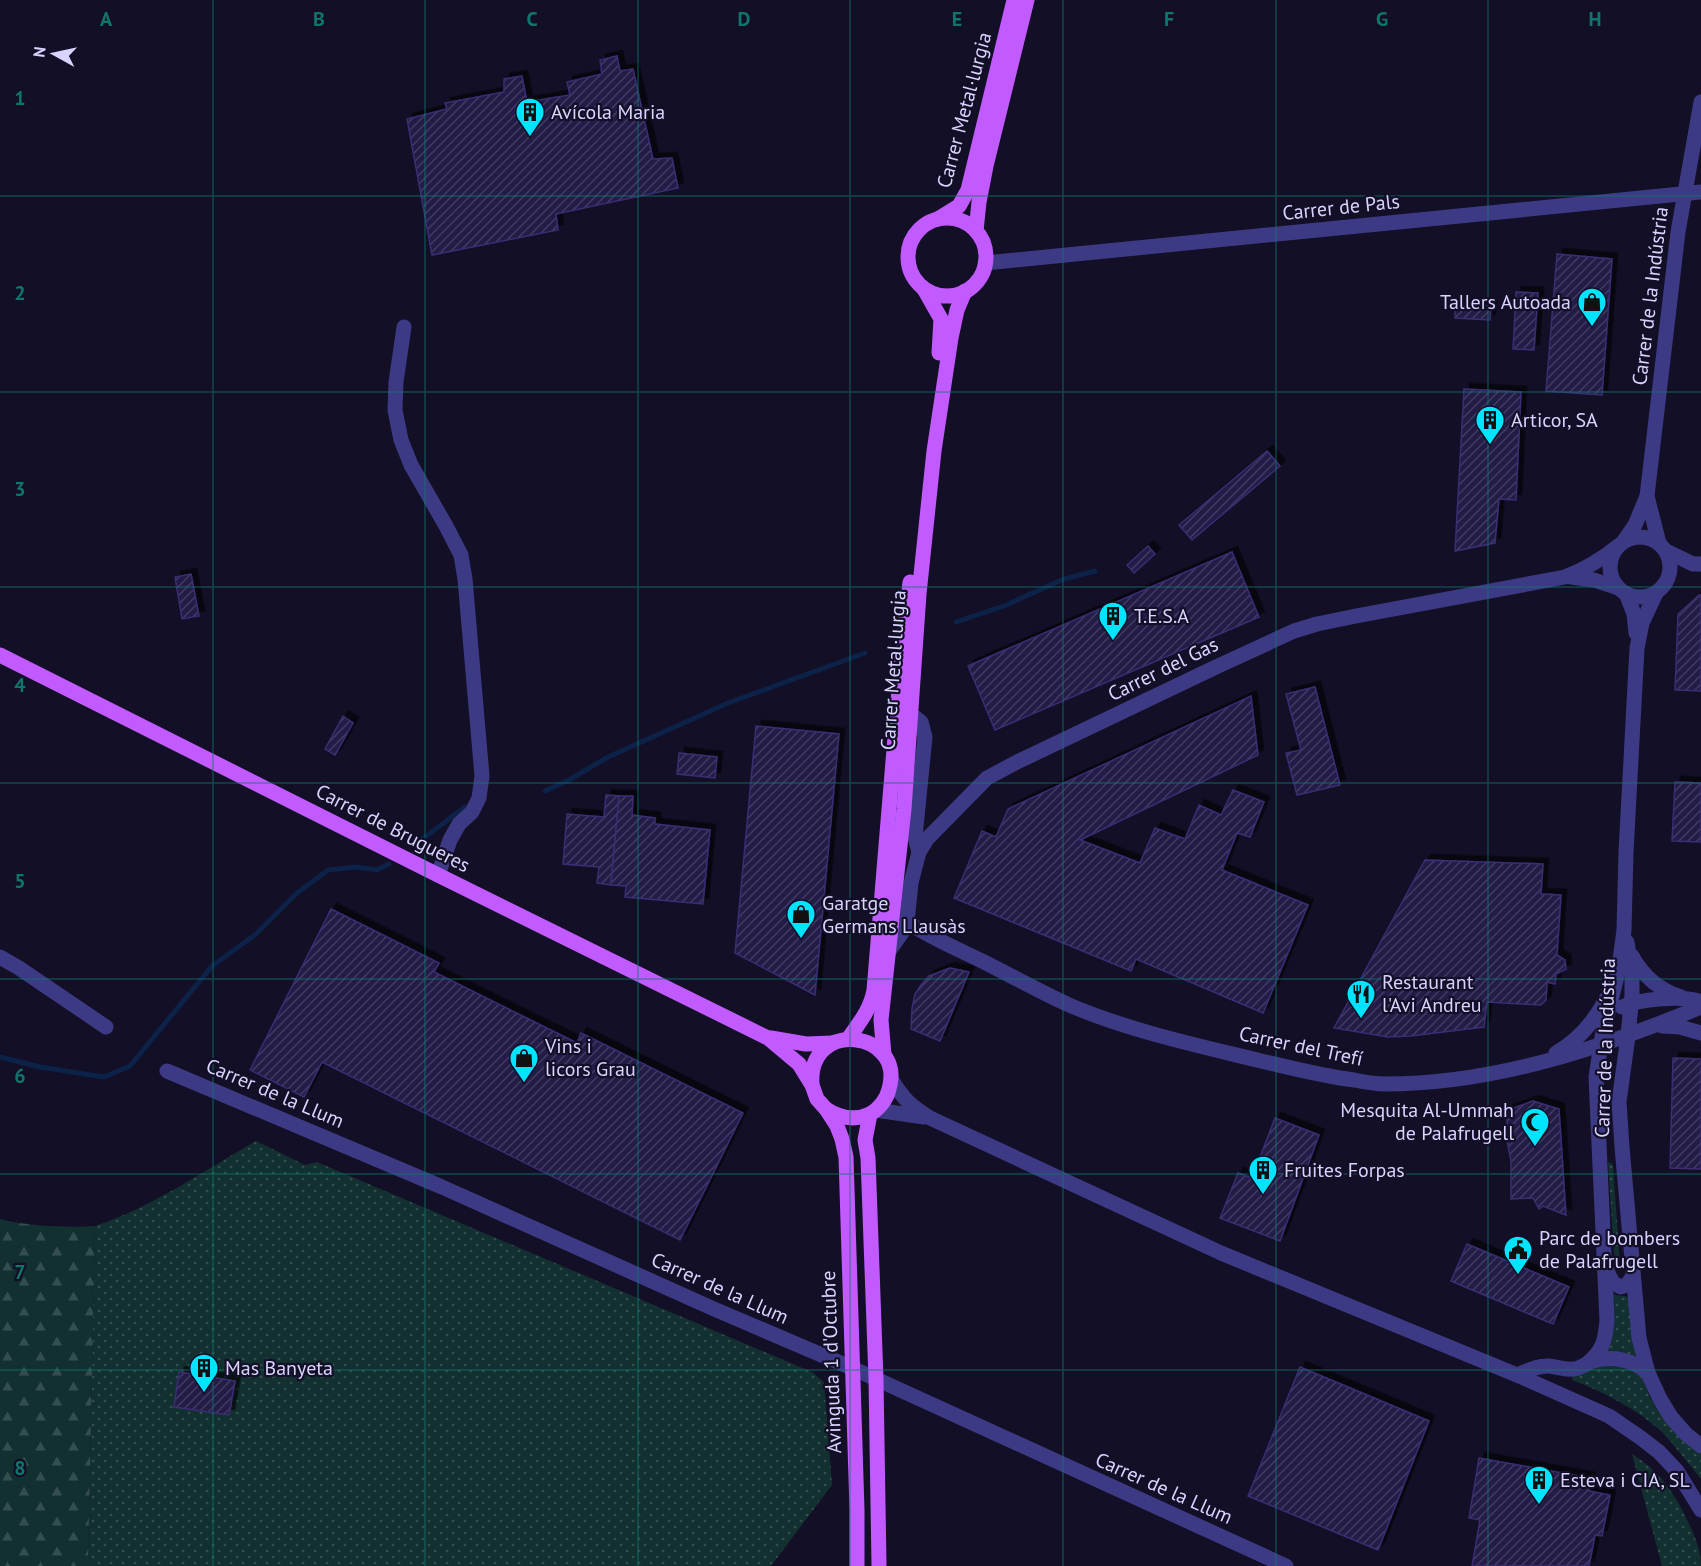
<svg xmlns="http://www.w3.org/2000/svg" width="1701" height="1566" font-family="'PT Sans',sans-serif">
<style>
.grass{fill:url(#grass-dots)}
.forest{fill:url(#forest-firs)}
.lines{fill:none;stroke-linecap:round;stroke-linejoin:round}
.stream{stroke:#0c2248;stroke-width:5}
.building{fill:url(#building-hatch);stroke:#3b2d73;stroke-width:1.5;filter:url(#shadow)}
.minor{stroke:#3d3a85;stroke-width:15}
.major{stroke:#c25bff;stroke-width:15}
.grid{fill:none;stroke:#0f766e;stroke-width:1.5;stroke-opacity:0.55}
.labels{text-anchor:middle;dominant-baseline:central;stroke-width:4.5;stroke-linejoin:round;paint-order:stroke}
.street-label{font-size:20px;fill:#d9d4ff;stroke:#130f26}
.poi-label{font-size:20px;fill:#d9d4ff;stroke:#130f26;text-anchor:start}
.grid-label{font-size:20px;text-anchor:middle;font-weight:bold;fill:#0f766e;stroke:#130f26;stroke-width:4.5;stroke-linejoin:round;paint-order:stroke}
</style>
<defs>
<pattern id="grass-dots" width="8" height="8" patternUnits="userSpaceOnUse" patternTransform="scale(1.5)"><rect width="8" height="8" fill="#12302f"/><path d="M2 2h.1M6 6h.1" fill="none" stroke="#344d4e" stroke-width="1.8" stroke-linecap="round"/></pattern>
<pattern id="forest-firs" width="22" height="20" patternUnits="userSpaceOnUse" patternTransform="scale(1.5)"><rect width="22" height="20" fill="#12302f"/><path d="M5 1l3.5 6h-7zM16 11l3.5 6h-7z" fill="#344d4e"/></pattern>
<pattern id="building-hatch" width="6" height="6" patternUnits="userSpaceOnUse" patternTransform="scale(1.5)"><rect width="6" height="6" fill="#241b47"/><path d="M-1 1l2-2M0 6l6-6M5 7l2-2" fill="none" stroke="#433b63"/></pattern>
<filter id="shadow"><feDropShadow dx="5.5" dy="-5.5" stdDeviation="0" flood-color="#0009"/></filter>
</defs>
<rect width="100%" height="100%" fill="#130f26"/>
<g class="grass">
<path d="M256,1141l49,24 12,-3 495,210 12,10 8,103 -61,81h-683l7,-340c56,-18 110,-56 161,-85z"/>
<polygon points="1610,1162 1613,1165 1620,1266 1618,1270 1615,1268 1608,1163"/>
<polygon points="1611,1292 1616,1295 1631,1297 1633,1344 1637,1362 1601,1355"/>
<path d="M1608,1364c10,2 22,4 30,10 9,7 9,20 15,29 12,19 30,38 48,51v25c-13,-16 -25,-32 -39,-47 -25,-23 -58,-40 -90,-52l1,-5z"/>
<path d="M1632,1454c29,18 44,41 58,72 6,13 11,25 11,40h-39z"/>
</g>
<path class="forest" d="M0,1219c25,7 69,9 95,7l-7,340h-88z"/>
<g class="lines">
<g class="stream">
<polyline points="956,622 1004,606 1064,579 1095,571"/>
<polyline points="545,791 569,780 608,757 728,703 865,653"/>
<polyline points="421,840 465,807"/>
<polyline points="0,1057 40,1067 104,1077 130,1066 212,966 256,934 297,893 328,870 356,867 377,870 389,864"/>
</g>
</g>
<g class="building">
<polygon points="617,56 620,71 633,69 653,159 672,158 678,188 556,214 558,230 432,255 407,119 447,109 445,103 504,92 504,79 522,76 527,102 570,95 567,82 602,74 600,60"/>
<polygon points="1557,254 1612,259 1602,395 1546,391"/>
<polygon points="1516,292 1538,293 1534,350 1513,349"/>
<polygon points="1455,305 1491,306 1490,320 1455,318"/>
<polygon points="1464,389 1521,392 1516,500 1499,499 1495,543 1455,551"/>
<polygon points="1267,451 1280,466 1192,540 1179,525"/>
<polygon points="1148,546 1155,554 1134,573 1127,565"/>
<polygon points="1232,552 1259,617 995,730 968,666"/>
<polygon points="191,574 199,616 182,619 175,577"/>
<polygon points="1699,595 1701,595 1701,691 1675,690 1678,614"/>
<polygon points="1315,687 1340,785 1297,795 1286,753 1301,750 1286,694"/>
<polygon points="1251,696 1258,755 1080,840 1140,863 1155,828 1185,839 1199,805 1221,815 1233,790 1264,802 1250,837 1237,833 1222,870 1308,905 1263,1013 1136,959 1131,971 954,898 982,831 996,837 1008,809"/>
<polygon points="343,716 353,723 335,755 325,749"/>
<polygon points="756,726 839,734 815,995 735,953"/>
<polygon points="679,753 717,757 715,778 677,774"/>
<polygon points="1675,782 1701,783 1701,842 1672,841"/>
<polygon points="606,795 619,796 611,885 597,883 599,867 563,864 567,814 604,817"/>
<polygon points="619,796 633,796 632,815 655,818 655,824 710,830 703,904 625,897 626,886 611,885"/>
<polygon points="1425,860 1543,864 1541,894 1561,895 1557,955 1565,960 1566,969 1556,974 1555,984 1547,982 1546,1000 1541,1005 1487,1002 1484,1027 1411,1036 1388,1037 1334,1028"/>
<polygon points="331,909 439,963 434,972 577,1043 581,1033 743,1113 680,1240 322,1062 304,1097 250,1070"/>
<polygon points="950,968 969,972 940,1041 911,1029 912,1008 915,994 921,985 929,976"/>
<polygon points="1673,1058 1701,1059 1701,1169 1670,1168"/>
<polygon points="1533,1101 1559,1109 1566,1215 1543,1206 1539,1209 1533,1198 1511,1199 1511,1161 1506,1135 1508,1110"/>
<polygon points="1275,1118 1319,1135 1280,1241 1220,1218 1238,1173 1252,1178"/>
<polygon points="1467,1244 1569,1287 1553,1324 1451,1281"/>
<polygon points="1300,1367 1429,1421 1378,1550 1248,1496"/>
<polygon points="179,1372 235,1381 229,1415 174,1407"/>
<polygon points="1479,1458 1590,1478 1589,1491 1610,1495 1602,1536 1595,1535 1589,1566 1472,1566 1480,1520 1469,1518"/>
</g>
<g class="lines">
<g class="minor">
<polyline points="985,263 1701,192"/>
<polyline points="404,327 396,382 395,410 401,440 411,465 446,526 461,555 465,579 482,776 479,798 472,812 459,824 450,840 438,875"/>
<polyline points="1647,496 1659,543"/>
<circle cx="1640" cy="567" r="30"/>
<polyline points="1624,541 1635,525 1647,496 1678,232 1701,102"/>
<polyline points="1666,551 1693,564 1701,564"/>
<polyline points="1571,577 1594,580 1618,588"/>
<polyline points="1626,593 1634,614 1636,633"/>
<polyline points="911,714 921,722 925,737 915,837 919,852"/>
<path d="M907,922c24,16 51,27 77,40 28,14 56,30 85,43 61,26 127,40 192,56 31,7 61,15 93,19 10,2 21,4 31,4 110,0 216,-36 316,-77"/>
<polyline points="1627,942 1632,975 1632,995 1628,1036 1619,1102 1622,1147 1639,1338 1648,1373 1660,1399 1671,1417 1686,1434 1701,1446"/>
<path d="M889,951l15,-21 3,-8 4,-39 8,-31 8,-13 60,-61 30,-16 199,-95 78,-36 23,-7 39,-8 209,-39c21,-8 36,-17 53,-31"/>
<path d="M1632,956c11,20 27,34 49,41"/>
<polyline points="0,957 19,968 106,1027"/>
<path d="M1622,1007c17,-8 60,-12 79,-5"/>
<polyline points="1662,1026 1680,1027 1701,1033"/>
<path d="M1556,1053c23,-13 38,-31 50,-54"/>
<polyline points="167,1071 442,1187 714,1309 852,1368 1286,1566"/>
<path d="M891,1079c13,21 19,26 39,39l291,135 296,122 92,41 32,22 18,14 18,19 24,39"/>
<polyline points="876,1110 924,1117"/>
<polyline points="1605,1267 1613,1283 1621,1287 1627,1285 1633,1276"/>
<path d="M1588,1363c15,-13 17,-22 19,-42l-11,-244 6,-40 17,-69 5,-38 2,-78 11,-204 5,-25 14,-30"/>
<path d="M1517,1375c10,-4 22,-10 32,-9 8,1 16,4 24,3 6,0 11,-4 17,-7 20,-7 43,-3 58,11"/>
</g>
<g class="major">
<circle cx="947" cy="257" r="39"/>
<polyline points="938,219 959,206 968,190 1014,0"/>
<polyline points="976,231 979,202 986,166 1027,0"/>
<polyline points="924,289 941,319 939,353"/>
<polyline points="0,655 438,875 768,1038 799,1064 812,1085 817,1099 826,1109 837,1126 842,1139 846,1157 857,1510 857,1566"/>
<polyline points="771,1038 806,1044 833,1043"/>
<path d="M848,1039c11,-16 23,-30 26,-49l28,-337 8,-71"/>
<polyline points="884,1055 881,1020 904,809 919,594 934,451 951,338 957,310 965,291"/>
<path d="M812,1085c-5,-68 94,-54 77,4 -2,10 -10,20 -19,25 -15,7 -30,4 -44,-5"/>
<polyline points="870,1114 865,1140 868,1158 876,1379 879,1566"/>
</g>
</g>
<path class="grid" d="M213,0v1566M425,0v1566M638,0v1566M850,0v1566M1063,0v1566M1276,0v1566M1488,0v1566M0,196h1701M0,392h1701M0,587h1701M0,783h1701M0,979h1701M0,1174h1701M0,1370h1701"/>
<defs>
<g id="building-pin" transform="scale(1.5)"><path d="M0 17L-7.5 6A9.5 9.5 0 1 1 7.5 6Z" fill="#00e5ff" stroke="#130f26"/><path d="M-4-6H4V6H1V3H-1V6H-4ZM-2.5-4.3h1.7v1.8h-1.7ZM.8-4.3h1.7v1.8H.8ZM-2.5-1h1.7V.8h-1.7ZM.8-1h1.7V.8H.8Z" fill="#111"/></g>
<g id="shop-pin" transform="scale(1.5)"><path d="M0 17L-7.5 6A9.5 9.5 0 1 1 7.5 6Z" fill="#00e5ff" stroke="#130f26"/><path d="M-5-2.5h2.3a2.7 3.5 0 0 1 5.4 0H5L5.5 6h-11ZM-1.5-2.5h3a1.5 2.3 0 0 0-3 0Z" fill="#111"/></g>
<g id="restaurant-pin" transform="scale(1.5)"><path d="M0 17L-7.5 6A9.5 9.5 0 1 1 7.5 6Z" fill="#00e5ff" stroke="#130f26"/><path d="M-5-6h1v4h1v-4h1v4h1v-4h1v5L-1.5 .5V6h-2V.5L-5-1ZM5-6V6H3V1.5H1.5Q1.5-4 5-6Z" fill="#111"/></g>
<g id="mosque-pin" transform="scale(1.5)"><path d="M0 17L-7.5 6A9.5 9.5 0 1 1 7.5 6Z" fill="#00e5ff" stroke="#130f26"/><path d="M3.5-4.9A6 6 0 1 0 3.5 4.9A5 5 0 1 1 3.5-4.9Z" fill="#111"/></g>
<g id="civic-pin" transform="scale(1.5)"><path d="M0 17L-7.5 6A9.5 9.5 0 1 1 7.5 6Z" fill="#00e5ff" stroke="#130f26"/><path d="M-.6-6.5H3V-4.5H.6V-3L4-1V1h2V6H-6V1h2V-1L-.6-3ZM-1.2 2.5V6h2.4V2.5Z" fill="#111"/></g>
</defs>
<g fill-rule="evenodd">
<use href="#building-pin" x="530" y="112"/>
<use href="#shop-pin" x="1592" y="302"/>
<use href="#building-pin" x="1490" y="420"/>
<use href="#building-pin" x="1113" y="616"/>
<use href="#shop-pin" x="801" y="914"/>
<use href="#restaurant-pin" x="1361" y="994"/>
<use href="#shop-pin" x="524" y="1058"/>
<use href="#mosque-pin" x="1535" y="1122"/>
<use href="#building-pin" x="1263" y="1170"/>
<use href="#civic-pin" x="1518" y="1250"/>
<use href="#building-pin" x="204" y="1368"/>
<use href="#building-pin" x="1539" y="1480"/>
</g>
<g class="labels">
<g class="street-label">
<text transform="translate(964 110) rotate(-75)">Carrer Metal·lurgia</text>
<text transform="translate(1341 207) rotate(-6)">Carrer de Pals</text>
<text transform="translate(1650 296) rotate(-83)">Carrer de la Indústria</text>
<text transform="translate(1163 669) rotate(-26)">Carrer del Gas</text>
<text transform="translate(893 670) rotate(-86)">Carrer Metal·lurgia</text>
<text transform="translate(393 828) rotate(27)">Carrer de Brugueres</text>
<text transform="translate(1301 1046) rotate(12)">Carrer del Trefí</text>
<text transform="translate(1605 1048) rotate(-88)">Carrer de la Indústria</text>
<text transform="translate(275 1093) rotate(23)">Carrer de la Llum</text>
<text transform="translate(720 1288) rotate(24)">Carrer de la Llum</text>
<text transform="translate(831 1362) rotate(-92)">Avinguda 1 d'Octubre</text>
<text transform="translate(1164 1488) rotate(24)">Carrer de la Llum</text>
</g>
<g class="poi-label">
<text x="551" y="112">Avícola Maria</text>
<text x="1571" y="302" text-anchor="end">Tallers Autoada</text>
<text x="1511" y="420">Articor, SA</text>
<text x="1134" y="616">T.E.S.A</text>
<text x="822" y="903">Garatge<tspan x="822" dy="23">Germans Llausàs</tspan></text>
<text x="1382" y="982">Restaurant<tspan x="1382" dy="23">l'Avi Andreu</tspan></text>
<text x="545" y="1046">Vins i<tspan x="545" dy="23">licors Grau</tspan></text>
<text x="1514" y="1110" text-anchor="end">Mesquita Al-Ummah<tspan x="1514" dy="23">de Palafrugell</tspan></text>
<text x="1284" y="1170">Fruites Forpas</text>
<text x="1539" y="1238">Parc de bombers<tspan x="1539" dy="23">de Palafrugell</tspan></text>
<text x="225" y="1368">Mas Banyeta</text>
<text x="1560" y="1480">Esteva i CIA, SL</text>
</g>
</g>
<g class="grid-label">
<text x="106" y="26">A</text>
<text x="319" y="26">B</text>
<text x="532" y="26">C</text>
<text x="744" y="26">D</text>
<text x="957" y="26">E</text>
<text x="1169" y="26">F</text>
<text x="1382" y="26">G</text>
<text x="1595" y="26">H</text>
<text x="20" y="105">1</text>
<text x="20" y="300">2</text>
<text x="20" y="496">3</text>
<text x="20" y="692">4</text>
<text x="20" y="888">5</text>
<text x="20" y="1083">6</text>
<text x="20" y="1279">7</text>
<text x="20" y="1475">8</text>
</g>
<g transform="translate(54 54) rotate(278)" stroke="#130f26" stroke-width="4.5" paint-order="stroke">
<path d="M0-4.5L10 22L0 15L-10 22Z" fill="#d9d4ff"/>
<text y="-9" font-size="16" font-weight="bold" text-anchor="middle" fill="#d9d4ff">N</text>
</g>
</svg>
